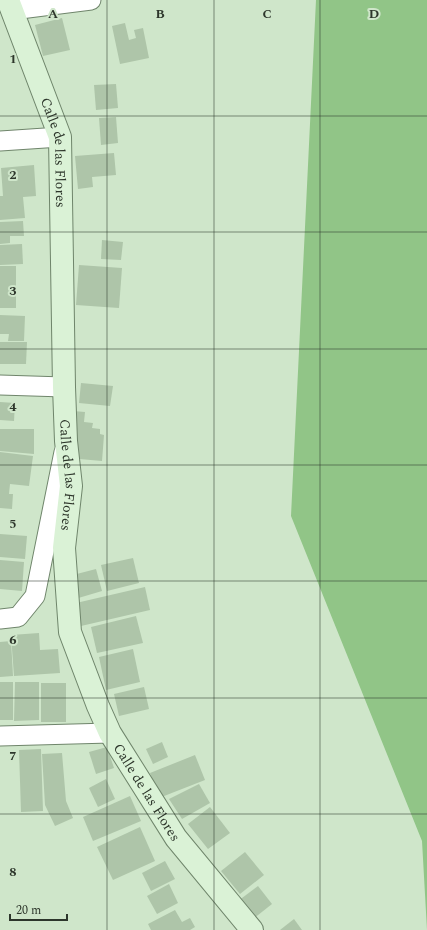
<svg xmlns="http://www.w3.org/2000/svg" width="427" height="930" font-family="Spectral,serif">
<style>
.green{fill:#91c587}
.building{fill:#aec5a9}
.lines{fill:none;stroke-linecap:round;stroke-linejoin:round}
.street-casing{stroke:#6f856b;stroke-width:21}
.secondary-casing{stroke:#6f856b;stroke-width:24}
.street{stroke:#fff;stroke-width:19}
.secondary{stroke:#daf2d6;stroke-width:22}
.grid{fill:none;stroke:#2d362b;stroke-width:1;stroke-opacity:0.55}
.labels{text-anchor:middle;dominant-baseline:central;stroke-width:4;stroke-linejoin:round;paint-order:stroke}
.street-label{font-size:14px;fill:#2d362b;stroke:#cfe6ca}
.grid-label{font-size:13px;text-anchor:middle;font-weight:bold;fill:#2d362b;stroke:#cfe6ca;stroke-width:4;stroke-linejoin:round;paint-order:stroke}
</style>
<rect width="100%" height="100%" fill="#cfe6ca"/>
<polygon class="green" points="316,0 427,0 427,930 422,841 291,516"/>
<g class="building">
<polygon points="62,18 70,50 43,56 35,25"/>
<polygon points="125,23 129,40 136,38 134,30 143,28 149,58 120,64 112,26"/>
<polygon points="116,84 118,108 96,110 94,85"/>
<polygon points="116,117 118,143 101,145 99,118"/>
<polygon points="114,153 116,175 92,177 93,187 78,189 75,156"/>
<polygon points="34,165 36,196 23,197 25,218 0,220 0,196 3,196 1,168"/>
<polygon points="23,221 24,236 10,236 10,243 0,244 0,222"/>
<polygon points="102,240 123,242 121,260 101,259"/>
<polygon points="22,244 23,264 0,265 0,245"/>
<polygon points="79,265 122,268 119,308 76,305"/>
<rect x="0" y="266" width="16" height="42"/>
<polygon points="0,315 25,316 24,341 8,341 9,334 0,334"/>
<polygon points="0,342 27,342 26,364 0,364"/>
<polygon points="81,383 113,386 110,406 79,403"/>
<polygon points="0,402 15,403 14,421 0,420"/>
<polygon points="73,411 85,412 84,422 93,423 92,428 100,429 100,434 104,435 102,461 68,458"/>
<polygon points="0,429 34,429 34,454 0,451"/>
<polygon points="0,452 33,456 29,486 10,484 9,494 13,494 12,509 0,508"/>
<polygon points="0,534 27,536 25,559 0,557"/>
<polygon points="133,558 139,583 107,591 101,565"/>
<polygon points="0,560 24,562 22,591 0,589"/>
<polygon points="96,569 102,591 75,599 69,576"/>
<polygon points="145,587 150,610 81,626 76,603"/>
<polygon points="136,616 143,643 97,653 91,627"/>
<polygon points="39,633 40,650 58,649 60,673 14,676 11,635"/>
<polygon points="11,641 13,676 0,677 0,642"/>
<polygon points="133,649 140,682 106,690 99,657"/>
<rect x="0" y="682" width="13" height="38"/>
<polygon points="15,682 39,682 39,720 14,721"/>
<rect x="41" y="683" width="25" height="39"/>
<polygon points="144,687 149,709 119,716 114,694"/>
<polygon points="162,742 168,757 153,764 146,749"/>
<polygon points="107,747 114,768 96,774 89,752"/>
<polygon points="41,749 43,811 21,812 19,750"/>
<polygon points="62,753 66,801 73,818 55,826 45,805 42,754"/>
<polygon points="195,755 205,780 159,798 150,773"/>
<polygon points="106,779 115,799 98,807 89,788"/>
<polygon points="199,784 210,803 182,819 169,799"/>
<polygon points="130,796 141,821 93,841 83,817"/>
<polygon points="210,807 230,833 208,849 188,824"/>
<polygon points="140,827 155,861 113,880 97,847"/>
<polygon points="245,852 264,875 240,894 221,871"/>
<polygon points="165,861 175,879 151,891 142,873"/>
<polygon points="169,884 178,903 157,914 147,896"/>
<polygon points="258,886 272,904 253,919 238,901"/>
<polygon points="175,910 182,922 190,918 195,927 190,930 151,930 148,924"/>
<polygon points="294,919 302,930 280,930"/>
</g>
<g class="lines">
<g class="street-casing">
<g id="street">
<polyline points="12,10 91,0"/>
<polyline points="0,141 60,137"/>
<polyline points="0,385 64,387"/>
<polyline points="0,619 18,617 35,596 64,452"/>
<polyline points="0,736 110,733"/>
</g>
</g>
<g class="secondary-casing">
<g id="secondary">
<path id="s1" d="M8,0l52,137 4,250 2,54 5,45 -7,62 6,84 28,74 12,27 66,105 76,92"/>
</g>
</g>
<use href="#street" class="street"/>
<use href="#secondary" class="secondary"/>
</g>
<path class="grid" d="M107,0v930M214,0v930M320,0v930M0,116h427M0,232h427M0,349h427M0,465h427M0,581h427M0,698h427M0,814h427"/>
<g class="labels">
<g class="street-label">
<text stroke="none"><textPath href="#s1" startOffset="161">Calle de las Flores</textPath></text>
<text stroke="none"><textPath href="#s1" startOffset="485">Calle de las Flores</textPath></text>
<text stroke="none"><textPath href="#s1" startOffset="821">Calle de las Flores</textPath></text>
</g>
</g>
<g class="grid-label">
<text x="53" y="18">A</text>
<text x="160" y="18">B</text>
<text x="267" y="18">C</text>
<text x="374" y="18">D</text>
<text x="13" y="63">1</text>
<text x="13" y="179">2</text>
<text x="13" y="295">3</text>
<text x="13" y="411">4</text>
<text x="13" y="528">5</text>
<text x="13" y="644">6</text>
<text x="13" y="760">7</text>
<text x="13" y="876">8</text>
</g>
<path d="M10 914v6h57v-6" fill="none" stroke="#2d362b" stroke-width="2"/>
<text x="16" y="914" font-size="12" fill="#2d362b" stroke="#cfe6ca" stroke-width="3" paint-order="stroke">20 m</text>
</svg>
